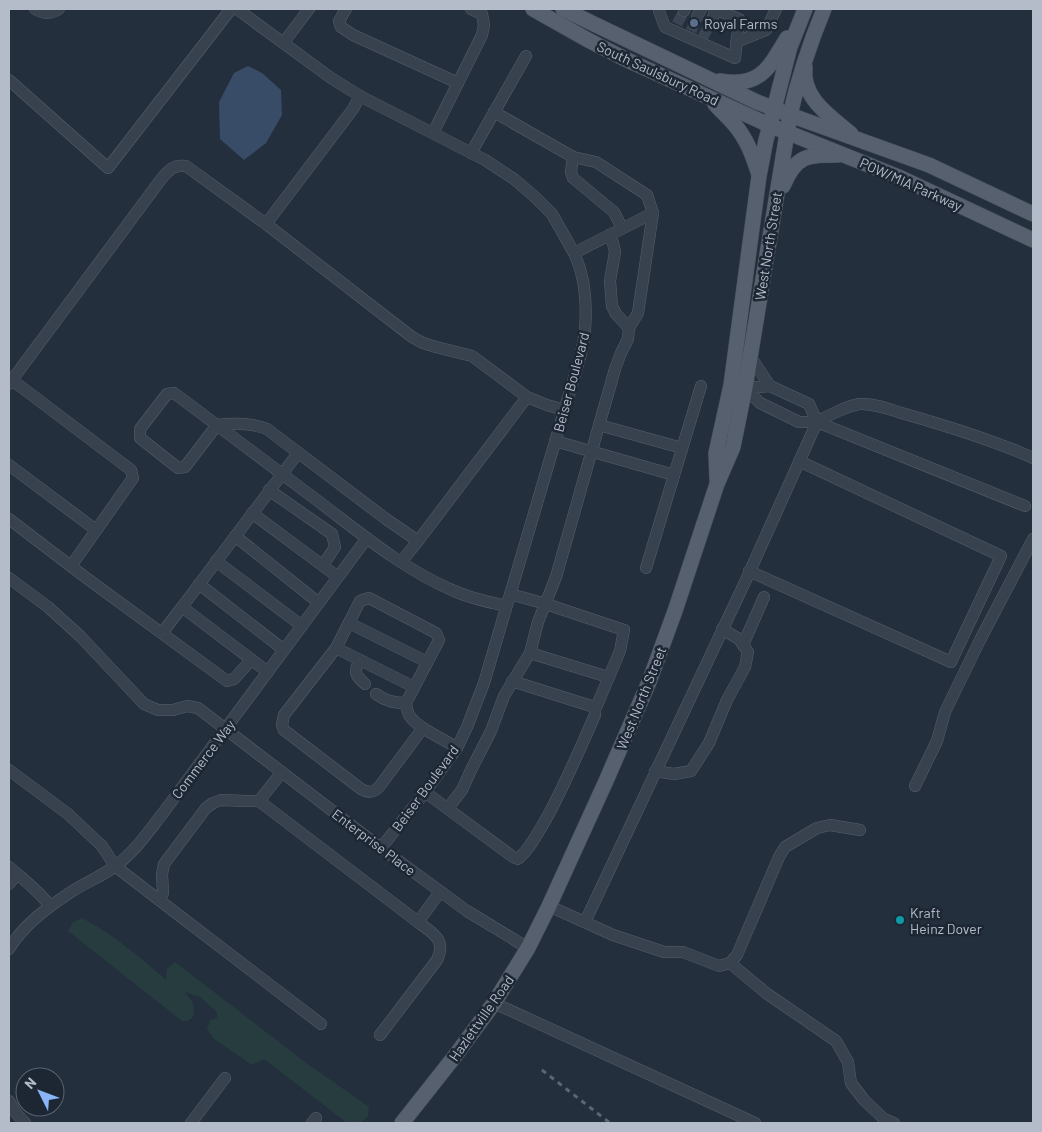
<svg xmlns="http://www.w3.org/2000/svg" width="1042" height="1132" font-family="Barlow,sans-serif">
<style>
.green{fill:#263c3f}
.water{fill:#394c67}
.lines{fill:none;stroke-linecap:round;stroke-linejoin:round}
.minor-tunnel{stroke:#3a4453;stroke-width:11;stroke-dasharray:11 5.5;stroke-linecap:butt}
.minor-casing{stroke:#565f6c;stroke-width:12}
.major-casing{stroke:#414a57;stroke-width:16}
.minor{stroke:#38414e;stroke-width:11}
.major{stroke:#56606e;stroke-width:15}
.rail{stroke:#5a6575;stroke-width:3;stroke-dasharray:5 5;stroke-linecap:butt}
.service-dot{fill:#5c6f8a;stroke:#1d2633;stroke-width:2}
.culture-dot{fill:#0f9aa8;stroke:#1d2633;stroke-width:2}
.labels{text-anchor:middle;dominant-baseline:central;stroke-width:5;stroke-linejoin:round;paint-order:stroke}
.poi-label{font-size:14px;fill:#b4bcc9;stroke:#1d2633;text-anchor:start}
.street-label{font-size:14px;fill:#b4bcc9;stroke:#1d2633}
</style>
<rect width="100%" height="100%" fill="#242f3e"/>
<path class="green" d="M82,918c31,16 58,39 84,62l1,-11 8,-7 130,100 64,45 -1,10 -8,6h-13l-83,-64 -12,6 -39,-27 -6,-10 3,-8 7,-2v-6l-17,-15 -15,-5 8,11 1,13 -6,5h-6l-114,-90 5,-9z"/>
<polygon class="water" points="248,66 262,73 281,90 282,115 266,143 244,160 220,139 219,102 234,73"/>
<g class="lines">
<g class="minor-tunnel">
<polyline points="677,24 684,11"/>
<polyline points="691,31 697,17"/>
<polyline points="703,37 710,24"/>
</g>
<g class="minor-casing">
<g id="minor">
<path d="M35,9c8,5 16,5 24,0"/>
<path d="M237,9l94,69 29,18 125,64 29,19 21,18 17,17 22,39c11,23 13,52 11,77 0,8 -3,16 -4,24l-97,329 -17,44 -10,21 -32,44 -44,56"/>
<polyline points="346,9 339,21 341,27 353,35 458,83"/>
<polyline points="659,11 665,27 735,58 739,19 714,9"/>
<polyline points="684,11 685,9"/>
<polyline points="697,17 701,9"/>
<polyline points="710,24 716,10"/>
<polyline points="284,42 309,9"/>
<polyline points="736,42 766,30 776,9"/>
<polyline points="9,80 108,168 231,9"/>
<polyline points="433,133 482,35 484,25 482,14 471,9"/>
<polyline points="471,153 526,56"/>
<polyline points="573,157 571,172 573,178 614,212 622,228"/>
<polyline points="266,224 353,109 360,96"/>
<polyline points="609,235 613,243 615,252 610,281 612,306 616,314 629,328"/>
<polyline points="574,253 653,213"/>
<polyline points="750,356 770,386"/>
<polyline points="12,380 131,470 133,478 71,566"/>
<path d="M9,384l153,-206c7,-8 12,-14 24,-12l80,58 146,113 11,6 13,4 36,9 55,41 -109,144 -32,-22 -119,-90c-15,-6 -34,-6 -50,-4l-32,42 -7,1 -38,-30v-9l27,-35 7,-1c47,35 93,70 140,105 44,33 87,70 138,92 17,8 36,12 54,16"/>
<polyline points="739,386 745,388 770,386 809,404 817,422 799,422 760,403 745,388"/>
<polyline points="527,397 547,405 564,410"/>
<polyline points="817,422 1025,506"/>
<polyline points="599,425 682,448"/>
<polyline points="555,441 674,475"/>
<polyline points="9,465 96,530"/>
<polyline points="269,490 332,534 335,547 323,565"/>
<polyline points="252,513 338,577"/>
<polyline points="9,519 85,577 227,681 234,679 251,660"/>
<polyline points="235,536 319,603"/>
<polyline points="216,561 302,626"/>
<polyline points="401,562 418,541"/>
<polyline points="646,568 701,386"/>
<polyline points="749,571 951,662 1001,556 799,461"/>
<polyline points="9,578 48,607 80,636 144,704 158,710 173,710 187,706 198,708 381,848 467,911 528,948"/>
<polyline points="199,584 284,650"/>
<polyline points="510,594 546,604 624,630 620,651 595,710"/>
<polyline points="349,623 427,662"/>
<polyline points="162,633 182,607"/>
<polyline points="743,645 764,597"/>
<polyline points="336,648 414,687"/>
<polyline points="530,653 608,677"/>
<path d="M360,660c-7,12 -5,15 5,24"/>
<polyline points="268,672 182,607 298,453"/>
<path d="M376,694c10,7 18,9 30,9"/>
<path d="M423,728l-44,59c-6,6 -11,6 -18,2l-77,-59 -2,-5 2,-10 52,-67 24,-47 9,-3 67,35 3,7 -33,63c1,5 1,8 3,12 9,14 34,23 48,33"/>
<polyline points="9,770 68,814 102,846 115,866 159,900 163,893 162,874 164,864 206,808 213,803 221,800 245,801 259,801"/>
<polyline points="655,771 674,774 691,771 709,743 727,700 745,667 748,652 739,639 722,629"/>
<polyline points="282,772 259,801 418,922 440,892"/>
<polyline points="915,786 937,741 945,712 980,640 1033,539"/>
<path d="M425,792l88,65 5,2c12,-10 19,-25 27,-38 19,-34 34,-70 50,-106v-5l-4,-4 -79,-25"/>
<polyline points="448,808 462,790 471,770 491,731 504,696 530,653 538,622 556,577 615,369 621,353 628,339 629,328 638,313 653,213 647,195 596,162 573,157 494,112"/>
<path d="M9,867c16,14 28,22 41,39"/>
<polyline points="9,884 17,874"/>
<polyline points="159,900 321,1024"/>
<polyline points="549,906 613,935 664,952 683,952 719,966 730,963 737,955 779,857 785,847 817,828 830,825 860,830"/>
<path d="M585,922l160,-340 72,-160c10,-6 32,-17 43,-18 15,-1 31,6 45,10 42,12 88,26 128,44"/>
<path d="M9,949c14,-24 39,-42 62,-57 14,-9 29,-15 43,-25 20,-14 34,-35 49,-54l204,-275"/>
<polyline points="730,963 766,993 836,1041 848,1062 851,1083 864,1100 884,1119 894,1123"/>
<polyline points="494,1003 755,1123"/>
<path d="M380,1035l57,-75c10,-21 -5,-27 -19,-38"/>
<polyline points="9,1101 16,1113 25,1123"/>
<polyline points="191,1123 225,1078"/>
<polyline points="312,1123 316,1118"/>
</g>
</g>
<g class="major-casing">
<g id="major">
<polyline points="533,9 588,40 625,59 708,97 769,125 901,178 1033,240"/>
<polyline points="563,9 596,25 757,102 790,115 929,165 1033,214"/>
<path d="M805,67c-4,31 25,49 46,67"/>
<path d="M720,81c40,7 49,-13 67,-43"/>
<path d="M715,104c6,7 13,13 19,20 13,15 19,32 25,51"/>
<path d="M783,186c13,-31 24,-31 55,-31"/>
<polyline points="717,480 716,453 731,385 759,176 766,140 790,47 805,9"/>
<path d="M402,1123l53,-67 39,-53 34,-55 21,-42 57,-125 43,-99 26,-71 42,-127 16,-37 12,-59 45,-273c8,-36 20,-72 34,-106"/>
</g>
</g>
<use href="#minor" class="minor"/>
<use href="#major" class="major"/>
<polyline class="rail" points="542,1070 610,1123"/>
</g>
<circle class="service-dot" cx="694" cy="23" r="5"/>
<circle class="culture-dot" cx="900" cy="920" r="5"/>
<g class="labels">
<g class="poi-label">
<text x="704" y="23">Royal Farms</text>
<text x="910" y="912">Kraft<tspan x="910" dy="16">Heinz Dover</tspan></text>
</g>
<g class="street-label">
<text transform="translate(658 73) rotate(25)">South Saulsbury Road</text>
<text transform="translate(911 184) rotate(24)">POW/MIA Parkway</text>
<text transform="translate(768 246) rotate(-81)">West North Street</text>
<text transform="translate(571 382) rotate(-75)">Beiser Boulevard</text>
<text transform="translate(641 698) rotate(-68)">West North Street</text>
<text transform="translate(203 759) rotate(-53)">Commerce Way</text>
<text transform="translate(425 788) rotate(-54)">Beiser Boulevard</text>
<text transform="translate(374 842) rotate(37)">Enterprise Place</text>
<text transform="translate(481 1018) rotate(-55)">Hazlettville Road</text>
</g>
</g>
<rect width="1042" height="1132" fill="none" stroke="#b4bcc9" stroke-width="20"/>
<g transform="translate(40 1092) rotate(312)"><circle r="24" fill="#1d2633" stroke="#59626f"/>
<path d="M0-4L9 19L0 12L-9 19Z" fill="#8ab4f8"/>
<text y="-8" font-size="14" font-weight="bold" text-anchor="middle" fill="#b4bcc9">N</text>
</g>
</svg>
